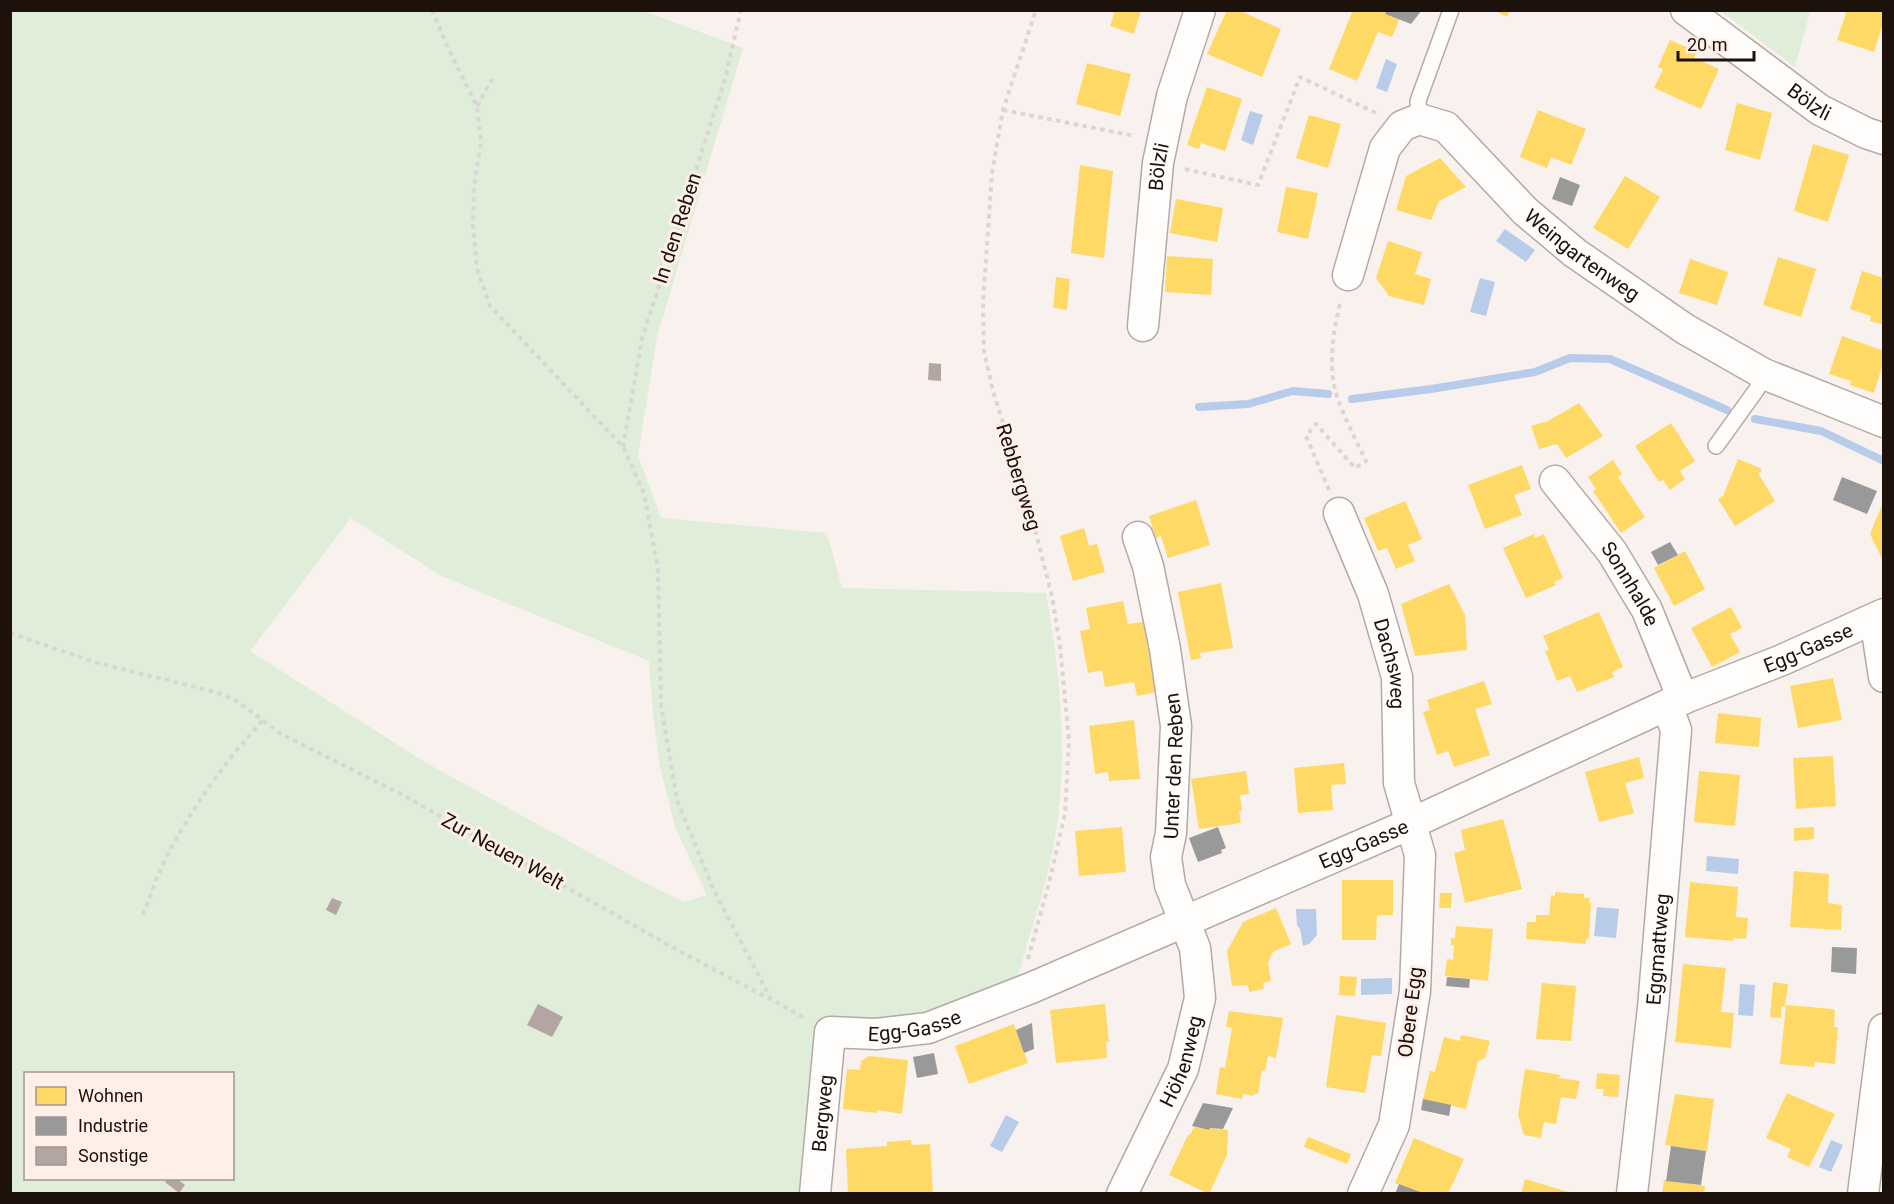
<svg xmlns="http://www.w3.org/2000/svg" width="1894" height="1204" font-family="Roboto,sans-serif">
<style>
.green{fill:#dfedd9;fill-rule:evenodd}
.water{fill:#b6cce9}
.homes{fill:#ffd966}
.industry{fill:#999}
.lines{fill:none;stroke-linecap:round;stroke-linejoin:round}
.stream{stroke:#b6cce9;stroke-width:8}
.building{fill:#b3a5a1}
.service-casing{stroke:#b3aaa5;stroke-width:18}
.minor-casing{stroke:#b3aaa5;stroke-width:33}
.path{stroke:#d9d6d5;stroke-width:4;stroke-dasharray:4.5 4.5;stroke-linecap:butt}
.service{stroke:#fefdfc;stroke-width:15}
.minor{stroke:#fefdfc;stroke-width:30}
.labels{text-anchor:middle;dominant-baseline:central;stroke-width:6;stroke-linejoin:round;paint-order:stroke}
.street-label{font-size:20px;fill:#1d110c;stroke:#feefe8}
</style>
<rect width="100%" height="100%" fill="#f9f1ed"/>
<g class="green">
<path d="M10,11h634l99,37 -86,289 -19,118 23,63 166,15 15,55 204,5c13,74 21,149 12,224 -6,54 -26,107 -40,160l-6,13 -79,29 -97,2 -27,172 -796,1 -2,-3zM351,518l90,58 208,85 4,54 7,52 15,60 32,68 -23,7 -41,-20 -215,-118 -178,-113zM26,1074h206v104h-206z"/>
<polygon points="1721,11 1810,11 1795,67"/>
</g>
<g class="water">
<polygon points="1386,59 1397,64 1387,92 1376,88"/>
<polygon points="1250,111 1263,115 1253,145 1241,140"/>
<polygon points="1505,229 1535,250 1526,262 1496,241"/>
<polygon points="1480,278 1495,282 1486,316 1470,312"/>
<polygon points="1707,856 1739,859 1738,874 1706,871"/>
<polygon points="1597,907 1619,909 1616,938 1594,936"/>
<polygon points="1296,909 1316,909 1317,935 1309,944 1303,946 1300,929 1297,925"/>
<polygon points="1392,978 1392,994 1361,995 1361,979"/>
<polygon points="1740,984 1755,985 1753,1016 1738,1015"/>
<polygon points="1006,1115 1019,1122 1002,1152 990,1146"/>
<polygon points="1831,1140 1843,1145 1831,1172 1819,1167"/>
</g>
<g class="homes">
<polygon points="1115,10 1141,10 1134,34 1110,26"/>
<polygon points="1227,10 1238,10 1281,29 1262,77 1207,54"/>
<polygon points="1353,10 1387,10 1385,14 1399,20 1392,37 1378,32 1357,81 1329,69"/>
<polygon points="1494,10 1510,10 1507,17"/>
<polygon points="1847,10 1884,10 1884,20 1874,52 1837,40"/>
<polygon points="1670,40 1697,52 1694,58 1719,69 1701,109 1654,88 1663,69 1658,67"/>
<polygon points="1087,63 1131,74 1120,116 1076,104"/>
<polygon points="1207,87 1242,99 1225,151 1201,143 1199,149 1187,145"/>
<polygon points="1737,103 1772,113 1760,160 1725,150"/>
<polygon points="1538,110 1586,129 1571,165 1551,157 1547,168 1520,157"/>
<polygon points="1309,115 1341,124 1328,168 1296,158"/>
<polygon points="1813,144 1849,155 1828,222 1794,211"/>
<polygon points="1440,158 1466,187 1439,201 1431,220 1396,210 1406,176"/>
<polygon points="1080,165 1113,171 1104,258 1071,253"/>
<polygon points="1625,176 1660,197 1628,249 1593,228"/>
<polygon points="1286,187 1318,193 1308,239 1277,232"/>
<polygon points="1176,199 1223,208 1217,242 1170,233"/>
<polygon points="1388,241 1422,252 1415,274 1431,279 1424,305 1389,296 1376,278"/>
<polygon points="1167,256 1213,259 1211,295 1165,292"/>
<polygon points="1778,257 1816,269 1801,317 1763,305"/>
<polygon points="1690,259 1728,272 1717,305 1679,293"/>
<polygon points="1862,271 1884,278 1884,325 1870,321 1871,316 1850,309"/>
<polygon points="1056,277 1070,279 1067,310 1053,308"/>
<polygon points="1842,336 1884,351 1884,360 1874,393 1850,385 1851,381 1829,374"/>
<polygon points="1579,403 1603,436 1566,458 1557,444 1539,449 1531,426 1548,421"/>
<polygon points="1671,423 1695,461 1680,471 1685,479 1670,490 1663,480 1659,482 1635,446"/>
<polygon points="1738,459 1760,468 1762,471 1758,473 1775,501 1735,526 1718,499 1723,496"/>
<polygon points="1613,460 1622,474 1618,477 1645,517 1621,533 1593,491 1596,489 1588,477"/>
<polygon points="1522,465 1531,489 1514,495 1522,515 1485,529 1468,485"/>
<polygon points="1196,500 1210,545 1168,558 1161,536 1156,538 1149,516"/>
<polygon points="1884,500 1884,563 1870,534"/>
<polygon points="1405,501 1422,539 1408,545 1415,561 1396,569 1387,548 1378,551 1364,518"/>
<polygon points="1084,528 1089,546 1097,544 1105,572 1073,581 1060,536"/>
<polygon points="1534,534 1535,538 1544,534 1563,578 1554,582 1556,585 1526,598 1503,548"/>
<polygon points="1685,551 1705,589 1674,606 1654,568"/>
<polygon points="1221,583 1233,648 1200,653 1201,658 1191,660 1178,592"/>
<polygon points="1449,584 1465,615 1467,650 1415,656 1401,604"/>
<polygon points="1123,601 1128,624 1143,622 1156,692 1137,696 1134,682 1105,687 1102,670 1088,673 1080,631 1090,629 1086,608"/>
<polygon points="1731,607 1742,628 1730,634 1740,652 1712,667 1691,628"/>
<polygon points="1599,612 1623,667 1612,672 1614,677 1577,692 1570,676 1557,681 1545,651 1549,650 1543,636"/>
<polygon points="1833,678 1842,720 1798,728 1790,686"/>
<polygon points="1484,681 1492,704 1475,709 1490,755 1454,767 1448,751 1437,755 1423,712 1430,710 1427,700"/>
<polygon points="1718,713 1761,718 1759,747 1715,743"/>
<polygon points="1134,720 1140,779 1109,781 1108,772 1095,774 1089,726"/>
<polygon points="1833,756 1836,806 1796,809 1793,758"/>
<polygon points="1639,757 1644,778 1625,783 1634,813 1599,822 1585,772"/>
<polygon points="1344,763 1346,784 1331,785 1333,810 1298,813 1294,768"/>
<polygon points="1246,771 1249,794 1240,795 1242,811 1239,811 1241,823 1199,829 1191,779"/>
<polygon points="1699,771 1740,775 1735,826 1694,822"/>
<polygon points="1503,819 1522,889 1465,903 1454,853 1465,850 1461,830"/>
<polygon points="1122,827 1126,872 1079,876 1075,831"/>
<polygon points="1814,827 1814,839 1794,841 1794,828"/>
<polygon points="1794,871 1829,874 1828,903 1842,905 1841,930 1790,927"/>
<polygon points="1342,880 1393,880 1393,915 1377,915 1376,940 1342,940"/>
<polygon points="1690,882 1738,887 1736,917 1748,918 1746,939 1734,938 1733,941 1685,937"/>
<polygon points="1555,892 1584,894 1584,898 1590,898 1589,903 1591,903 1589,939 1586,938 1586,944 1526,939 1527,922 1536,922 1536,915 1549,915 1551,895 1555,896"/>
<polygon points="1440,893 1452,893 1451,908 1439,908"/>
<polygon points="1276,908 1291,944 1273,952 1268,963 1271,981 1263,983 1264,989 1249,992 1248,985 1232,986 1227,951 1243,922"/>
<polygon points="1456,926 1493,929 1488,981 1445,976 1447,959 1453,960 1454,946 1451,945 1451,938 1455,938"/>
<polygon points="1683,964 1726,968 1721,1012 1734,1013 1731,1048 1675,1042"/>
<polygon points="1340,976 1357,977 1355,996 1339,995"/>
<polygon points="1773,982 1788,984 1785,1007 1782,1006 1781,1018 1770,1017"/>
<polygon points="1542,983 1576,986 1571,1041 1536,1039"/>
<polygon points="1105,1004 1109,1042 1106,1042 1107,1058 1056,1063 1050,1010"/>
<polygon points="1786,1005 1833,1009 1835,1011 1834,1027 1838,1027 1835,1064 1815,1062 1814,1067 1780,1064"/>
<polygon points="1229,1011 1283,1018 1276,1058 1268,1056 1265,1071 1262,1070 1258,1094 1254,1094 1254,1096 1243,1094 1242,1099 1216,1094 1220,1067 1225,1068 1232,1028 1226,1027"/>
<polygon points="1336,1015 1386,1023 1381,1056 1372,1055 1365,1093 1326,1087"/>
<polygon points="1014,1024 1028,1063 969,1084 955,1046"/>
<polygon points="1461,1035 1490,1041 1485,1058 1478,1061 1466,1109 1423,1099 1430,1071 1435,1072 1444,1037 1460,1041"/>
<polygon points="869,1056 908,1060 902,1114 877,1110 877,1113 843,1109 847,1069 860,1070 861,1061"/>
<polygon points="1525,1069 1560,1075 1559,1078 1580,1081 1576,1099 1561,1097 1556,1124 1544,1122 1541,1138 1524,1135 1518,1115"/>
<polygon points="1597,1073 1620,1075 1618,1097 1603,1096 1604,1089 1596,1089"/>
<polygon points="1787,1093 1835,1114 1809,1167 1787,1157 1791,1149 1766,1138"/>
<polygon points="1675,1094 1714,1099 1707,1151 1665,1145"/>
<polygon points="1194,1127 1209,1130 1210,1128 1228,1130 1227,1155 1209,1194 1169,1175 1188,1135 1190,1135"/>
<polygon points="1308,1137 1351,1154 1347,1164 1304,1147"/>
<polygon points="1414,1138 1464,1159 1448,1194 1423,1194 1395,1183"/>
<polygon points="911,1140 911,1145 930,1144 933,1194 848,1194 846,1149 887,1146 887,1142"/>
<polygon points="1525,1179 1572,1193 1572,1194 1521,1194"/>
<polygon points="1664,1180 1705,1186 1704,1194 1662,1194"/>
</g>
<g class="industry">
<polygon points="1387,10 1422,10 1411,24 1385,14"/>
<polygon points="1560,177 1580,185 1572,206 1552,199"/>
<polygon points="1842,477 1877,491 1867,514 1833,500"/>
<polygon points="1670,542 1678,555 1658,565 1651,552"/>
<polygon points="1218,827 1226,848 1221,850 1222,853 1198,862 1189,838"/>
<polygon points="1832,947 1857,948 1856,974 1831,972"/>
<polygon points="1447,977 1470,979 1469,988 1446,986"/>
<polygon points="1032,1023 1034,1049 1024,1053 1016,1030"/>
<polygon points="934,1053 938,1074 917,1078 913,1057"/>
<polygon points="1423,1099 1451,1105 1449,1116 1421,1110"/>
<polygon points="1203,1103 1233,1108 1223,1129 1210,1128 1209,1130 1192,1126"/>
<polygon points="1671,1146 1706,1151 1701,1185 1666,1181"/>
<polygon points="1399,1184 1423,1193 1423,1194 1395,1194"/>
</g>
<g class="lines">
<g class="stream">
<polyline points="1352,399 1431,389 1535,372 1570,358 1610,359 1727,410"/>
<polyline points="1199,407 1248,404 1293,391 1328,394"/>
<polyline points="1755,419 1821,431 1884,461"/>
</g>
</g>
<g class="building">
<polygon points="929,363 941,364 941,381 928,380"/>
<polygon points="332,898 342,902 336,915 326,910"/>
<polygon points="538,1004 563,1017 552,1037 527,1025"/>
<polygon points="168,1178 176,1178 185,1185 179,1193 165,1182"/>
</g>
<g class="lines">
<g class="service-casing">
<g id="service">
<polyline points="1419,119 1418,101 1451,10"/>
<polyline points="1716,446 1757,389 1764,374"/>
</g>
</g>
<g class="minor-casing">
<g id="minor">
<path id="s1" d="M1686,10l134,100 46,23 18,6"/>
<path id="s2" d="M1348,275l37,-127 17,-22 17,-7 27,8 79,84 50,42 110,76 79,45 120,48"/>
<path id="s3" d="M1143,326l15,-163 14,-67 28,-86"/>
<path id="s4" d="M1555,481l57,71 35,58 36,89"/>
<path id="s5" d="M1339,513l34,81 24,83 2,106 21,72 -5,136 -21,134 -31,69"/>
<polyline points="1875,618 1884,677"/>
<path id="s6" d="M815,1194l15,-162 46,2 52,-6 103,-40 379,-164 257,-119 115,-45 102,-46"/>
<path id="s7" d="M1122,1194l61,-125 17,-71 -5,-50 -25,-63 -4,-28 5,-24 5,-107 -11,-77 -17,-83 -10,-29"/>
<path id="s8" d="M1632,1194l21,-186 23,-278 -9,-25"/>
<polyline points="1863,1194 1884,1029"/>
</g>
</g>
<g class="path">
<polyline points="432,10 448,48 477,107 481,141 474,187 473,226 477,269 490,306 623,447 644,493 658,569 661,705 677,800 714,891 771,999 806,1019"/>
<polyline points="477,106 492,79"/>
<polyline points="1003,110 1135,136"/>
<polyline points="1185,169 1258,185 1300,77 1378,114"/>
<polyline points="623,447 642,339 725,79 741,10"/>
<path d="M1329,490l-23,-54 10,-12 39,44 11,-7c-11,-23 -30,-58 -33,-82 -3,-27 1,-53 8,-79"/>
<polyline points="10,633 94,662 215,692 237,701 281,734 401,794 681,952 770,999"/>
<path d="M143,915c7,-18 13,-36 21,-53 26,-52 60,-99 99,-142"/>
<polyline points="1028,959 1049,883 1065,814 1069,740 1060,646 1052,596 1028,502 993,391 984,351 983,302 992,173 1003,110 1036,10"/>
</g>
<use href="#service" class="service"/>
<use href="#minor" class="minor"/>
</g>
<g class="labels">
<g class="street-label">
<text stroke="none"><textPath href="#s1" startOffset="154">Bölzli</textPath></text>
<text stroke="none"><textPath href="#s3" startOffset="160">Bölzli</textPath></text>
<text transform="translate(677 228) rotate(-72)">In den Reben</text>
<text stroke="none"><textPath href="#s2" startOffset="394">Weingartenweg</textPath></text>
<text transform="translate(1019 477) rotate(73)">Rebbergweg</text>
<text stroke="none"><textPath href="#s4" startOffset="128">Sonnhalde</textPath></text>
<text stroke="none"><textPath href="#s6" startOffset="1220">Egg-Gasse</textPath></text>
<text stroke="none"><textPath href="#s5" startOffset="160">Dachsweg</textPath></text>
<text stroke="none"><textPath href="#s7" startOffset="450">Unter den Reben</textPath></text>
<text stroke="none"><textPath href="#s6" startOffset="734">Egg-Gasse</textPath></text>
<text transform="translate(503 851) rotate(29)">Zur Neuen Welt</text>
<text stroke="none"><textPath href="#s8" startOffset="246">Eggmattweg</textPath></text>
<text transform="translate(1410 1012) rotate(-83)">Obere Egg</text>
<text stroke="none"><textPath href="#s6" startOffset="248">Egg-Gasse</textPath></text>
<text stroke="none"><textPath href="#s7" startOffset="146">Höhenweg</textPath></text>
<text stroke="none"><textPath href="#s6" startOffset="81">Bergweg</textPath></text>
</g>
</g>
<rect width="1894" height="1204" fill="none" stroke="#1d110c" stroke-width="24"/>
<rect x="24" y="1072" width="210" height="108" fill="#feefe8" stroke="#a49690" stroke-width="1.5"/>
<rect x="36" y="1087" width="30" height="18" fill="#ffd966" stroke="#a49690" stroke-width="1.5"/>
<text x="78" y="1102" font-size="18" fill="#1d110c">Wohnen</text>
<rect x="36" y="1117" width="30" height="18" fill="#999999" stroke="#a49690" stroke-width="1.5"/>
<text x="78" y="1132" font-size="18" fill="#1d110c">Industrie</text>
<rect x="36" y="1147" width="30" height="18" fill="#b3a5a1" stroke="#a49690" stroke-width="1.5"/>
<text x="78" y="1162" font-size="18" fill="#1d110c">Sonstige</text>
<path d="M1678 51v9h76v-9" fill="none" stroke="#1d110c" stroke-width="3"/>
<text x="1687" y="51" font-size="18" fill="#1d110c" stroke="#feefe8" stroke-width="4.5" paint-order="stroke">20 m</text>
</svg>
